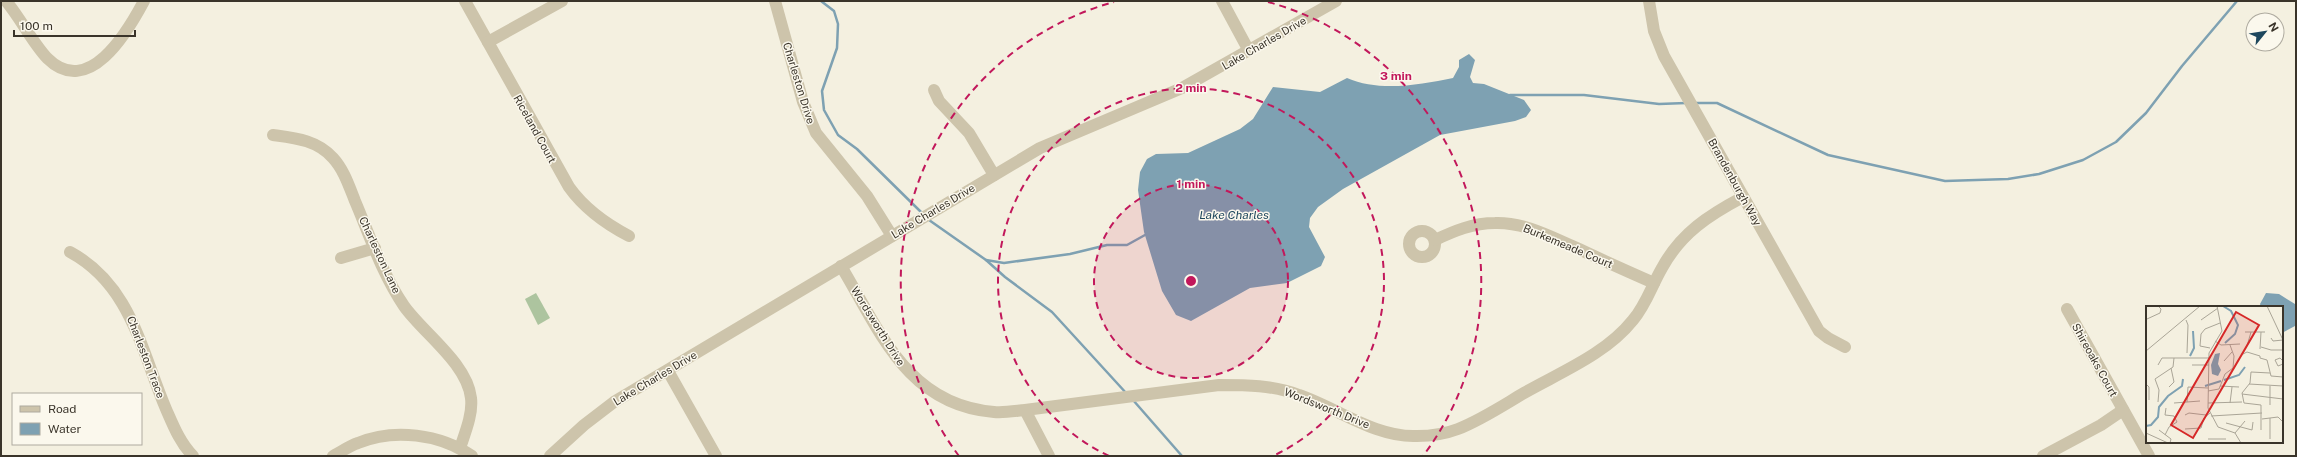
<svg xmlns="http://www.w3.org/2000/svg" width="2297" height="457" font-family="'Public Sans',sans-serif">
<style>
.green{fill:#adc49f}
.water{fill:#7ea1b2}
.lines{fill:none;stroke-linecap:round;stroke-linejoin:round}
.stream{stroke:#7ea1b2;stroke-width:2.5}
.minor{stroke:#cdc4ab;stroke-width:12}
.ring{fill:none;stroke:#c2185b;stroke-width:2;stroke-dasharray:7 5}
.labels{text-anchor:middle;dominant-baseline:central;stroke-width:3;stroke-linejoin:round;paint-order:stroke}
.street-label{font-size:11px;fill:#3a342a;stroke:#fbf8ed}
.water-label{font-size:12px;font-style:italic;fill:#1e475d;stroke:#fbf8ed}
.inset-river{fill:none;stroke:#7ea1b2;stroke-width:2}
.inset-road{fill:none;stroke:#aaa597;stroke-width:1}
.view{fill:#d62828;fill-opacity:0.15;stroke:#d62828;stroke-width:2}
.inset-edge{fill:none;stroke:#3a342a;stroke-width:2}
.centre{fill:#c2185b;stroke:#fbf8ed;stroke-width:2}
.ring-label{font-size:12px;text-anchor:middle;font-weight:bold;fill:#c2185b;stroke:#fbf8ed;stroke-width:3;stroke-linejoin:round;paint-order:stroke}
</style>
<rect width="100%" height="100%" fill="#f4f0e0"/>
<polygon class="green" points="536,293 550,318 538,325 525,299"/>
<g class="water">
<path d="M1469,54l6,6 -5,17 3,6 11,1 40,16 7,10 -5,7 -11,4 -75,14 -97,54 -25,18 -8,11 -1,9 16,30 -4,9 -34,17 -37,5 -59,33 -15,-6 -14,-24 -18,-59 -6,-42 2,-18 7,-13 9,-5 32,-1 52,-24 13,-10 20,-32 47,5 27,-14c32,14 72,7 106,0l6,-11v-7z"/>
<polygon points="2266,293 2279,294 2295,304 2295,326 2282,333 2282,307 2261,307 2260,304"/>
</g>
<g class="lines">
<g class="stream">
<polyline points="821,1 834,11 838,24 837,48 822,91 824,110 838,135 857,149 922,213"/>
<polyline points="1510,95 1584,95 1659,104 1686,103"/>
<polyline points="1695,103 1717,103 1828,155 1945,181 2008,179 2039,174 2083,160 2116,142 2146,113 2182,66 2237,1"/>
<polyline points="929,220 986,260 1005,277 1052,312 1127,394"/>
<polyline points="986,260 1004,263 1070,254 1107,245 1127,245 1145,235"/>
<polyline points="1133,400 1182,456"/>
</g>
<g class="minor">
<path d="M6,1c15,18 26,41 41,57 41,41 80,-25 97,-57"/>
<path d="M465,1l104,186c15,21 37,37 60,49"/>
<polyline points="775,1 803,102 816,133 867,196 892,236"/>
<polyline points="1222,1 1249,51"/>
<polyline points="1649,1 1654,31 1664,56 1819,331 1828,338 1845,347"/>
<polyline points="488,42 562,1"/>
<polyline points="934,90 939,101 969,133 994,175"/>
<path d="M273,135c22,3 44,5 60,23 11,12 16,28 22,43 15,35 27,73 49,105 19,27 63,57 67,92 2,16 -6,35 -11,50"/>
<circle cx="1422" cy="244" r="13"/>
<path d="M1435,240c19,-9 38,-17 60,-17 30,-1 58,15 84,26 25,12 50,23 75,34"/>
<path d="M70,252c61,33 71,98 96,157 7,16 14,34 27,47"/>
<polyline points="341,258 375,248"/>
<path d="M841,266c39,65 66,139 153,146 10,1 21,-1 31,-2l194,-25c27,0 54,0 80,10 38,13 77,43 118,41 14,0 28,-2 41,-7 23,-9 44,-23 66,-36 37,-21 82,-39 109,-73 13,-15 19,-35 29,-52 19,-35 47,-53 81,-71"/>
<polyline points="2067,309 2149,456"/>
<polyline points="668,371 716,456"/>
<polyline points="1025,410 1049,456"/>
<path d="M333,456c8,-4 16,-10 25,-13 36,-15 82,-9 114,13"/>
<polyline points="550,456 584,425 614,402 1040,148 1182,88 1336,1"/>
<polyline points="2043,456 2101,425 2123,410"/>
</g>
</g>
<circle cx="1191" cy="281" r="97" fill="#c2185b" fill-opacity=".12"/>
<g class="ring">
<circle cx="1191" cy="281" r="97"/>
<path d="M1109 456A193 193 0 1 1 1273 456"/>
<path d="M959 456A290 290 0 0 1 1114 2M1268 2A290 290 0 0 1 1423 456"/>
</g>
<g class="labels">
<g class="street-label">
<text transform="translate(1264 43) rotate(-30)">Lake Charles Drive</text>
<text transform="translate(799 83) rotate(73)">Charleston Drive</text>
<text transform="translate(535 129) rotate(61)">Riceland Court</text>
<text transform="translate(1735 182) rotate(61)">Brandenburgh Way</text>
<text transform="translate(933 211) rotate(-31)">Lake Charles Drive</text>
<text transform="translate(1568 246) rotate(23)">Burkemeade Court</text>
<text transform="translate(380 255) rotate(65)">Charleston Lane</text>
<text transform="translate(878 326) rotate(58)">Wordsworth Drive</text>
<text transform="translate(146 357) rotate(69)">Charleston Trace</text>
<text transform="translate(2095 360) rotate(61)">Shireoaks Court</text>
<text transform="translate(655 378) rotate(-31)">Lake Charles Drive</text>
<text transform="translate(1327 408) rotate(22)">Wordsworth Drive</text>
</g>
<g class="water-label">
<text x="1234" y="215">Lake Charles</text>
</g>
</g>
<g transform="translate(2146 306)">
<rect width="137" height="137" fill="#f4f0e0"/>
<path d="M74,47l-2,11 3,6 -3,6 -6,-2 -1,-9 4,-11z" fill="#7ea1b2"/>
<path class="inset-river" d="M77,0l8,5 7,14 -3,9 -10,9M44,50l4,-8 -1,-17M78,74l15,-5 6,-8M59,80l16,-5M0,120l5,-1 7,-8 1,-10 9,-11 14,-10 1,-7"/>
<path class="inset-road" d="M71,0l5,25 -13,22 -1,55 10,19 17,6 6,10M121,0l16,34M1,13l13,-6 1,-4 -3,-3M40,14l2,5 -1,28M55,14l17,-12M99,26h20M125,32l2,3 10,-1M69,35l6,4 19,-1M101,40l4,-14M115,41l10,3h12M64,42l-10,-2 1,-12 4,-5 15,-6M114,43l1,-17M0,45l54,-45M97,48l4,-2 13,4v2l7,2 4,16 12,1M78,55l8,-9M137,55l-3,-3 -5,2 3,6 5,-2M12,59l4,-7h47M46,59h17M0,78l3,3v13M103,78l34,2M74,80l19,1M23,81l5,-5 -3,-14M62,85l11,-2 6,-15 8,-6 1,-12 -4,-11M96,88l41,5M12,96l1,-12 -4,-11 18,-12 1,-9M41,96l1,-15 20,1M28,97l26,-2M62,97l34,-1M84,97l2,-16M124,99v-19M39,109l4,-2 17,2M65,110l51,-3M116,113l16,-2 5,5M80,117l26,7 1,-8M39,123l16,-1 3,-10 6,-5M13,124l12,9 -1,4M115,124v-25l-17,-2 -2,-10 8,-10 1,-11 19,1M0,127l22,10M89,127l10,-12M19,129l4,-8 8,-5 -3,-6 -9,-1 1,-7M62,133h18M124,133v-21"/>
<path class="view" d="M90,6l23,13 -66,113 -22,-13z"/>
<rect width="137" height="137" class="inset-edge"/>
</g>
<circle cx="1191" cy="281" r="6" class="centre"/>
<g class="ring-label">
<text x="1396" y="80">3 min</text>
<text x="1191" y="92">2 min</text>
<text x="1191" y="188">1 min</text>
</g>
<rect width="2297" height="457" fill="none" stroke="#3a342a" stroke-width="4"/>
<rect x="12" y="393" width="130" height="52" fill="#fbf8ed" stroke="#aeaa9f"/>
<rect x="20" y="406" width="20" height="6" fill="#cdc4ab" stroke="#aeaa9f"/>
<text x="48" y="413" font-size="12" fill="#3a342a">Road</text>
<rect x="20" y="423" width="20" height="12" fill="#7ea1b2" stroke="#aeaa9f"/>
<text x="48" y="433" font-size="12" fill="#3a342a">Water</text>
<g transform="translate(2265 32) rotate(60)"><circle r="19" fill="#fbf8ed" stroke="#aeaa9f"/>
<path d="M0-3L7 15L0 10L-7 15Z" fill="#1e475d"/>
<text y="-6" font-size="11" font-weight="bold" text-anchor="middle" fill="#3a342a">N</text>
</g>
<path d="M14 30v6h121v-6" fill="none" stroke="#3a342a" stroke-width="2"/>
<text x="20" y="30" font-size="12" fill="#3a342a" stroke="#fbf8ed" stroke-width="3" paint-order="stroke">100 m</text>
</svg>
